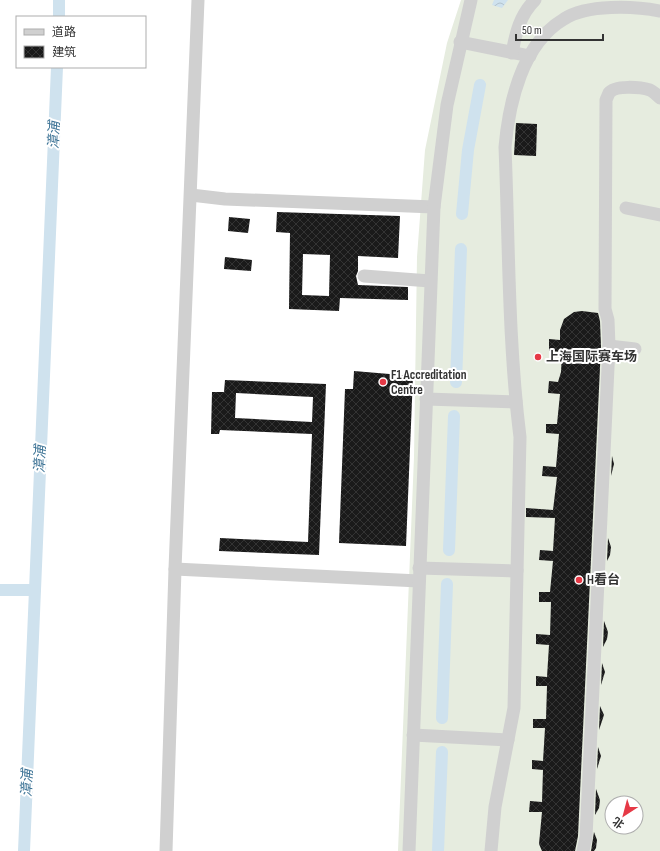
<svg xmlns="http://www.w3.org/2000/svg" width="660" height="851" font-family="'Sofia Sans Condensed','Noto Sans SC',sans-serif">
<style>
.grass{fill:#e6ecdf;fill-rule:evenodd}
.water{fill:url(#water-waves)}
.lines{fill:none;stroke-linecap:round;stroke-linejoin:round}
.canal{stroke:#cfe2ee;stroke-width:12}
.building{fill:url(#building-cross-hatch);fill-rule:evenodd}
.minor{stroke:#d0d0d0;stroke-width:13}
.poi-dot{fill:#e63946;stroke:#fff;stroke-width:1.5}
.labels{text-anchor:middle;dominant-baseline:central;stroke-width:4;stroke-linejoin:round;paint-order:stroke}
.poi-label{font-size:13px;font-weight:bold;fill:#333;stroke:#fff;text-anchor:start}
.water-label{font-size:14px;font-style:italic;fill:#3f7597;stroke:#fff}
</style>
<defs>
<pattern id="water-waves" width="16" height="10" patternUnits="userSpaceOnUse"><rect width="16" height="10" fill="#cfe2ee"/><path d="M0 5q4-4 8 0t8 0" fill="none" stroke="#b2c2cd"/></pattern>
<pattern id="building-cross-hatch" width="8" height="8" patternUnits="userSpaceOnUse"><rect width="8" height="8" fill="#1a1a1a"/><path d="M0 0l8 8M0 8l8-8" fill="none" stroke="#333"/></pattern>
</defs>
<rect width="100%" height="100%" fill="#fff"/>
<path class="grass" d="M461,0h199v851h-262l16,-394 3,-200 8,-107 22,-107zM612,803h24v24h-24z"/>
<polygon class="water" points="494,0 508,0 502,8 492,5"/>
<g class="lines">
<g class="canal">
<polyline points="59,17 59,0"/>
<polyline points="462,214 468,150 480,85"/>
<polyline points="456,382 461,249"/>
<polyline points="449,550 454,416"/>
<polyline points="0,590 35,590"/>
<polyline points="442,718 447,584"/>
<polyline points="24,851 57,67"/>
<polyline points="438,851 442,752"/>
</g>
</g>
<g class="building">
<polygon points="516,123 537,124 536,156 514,155"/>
<path d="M277,212l123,4 -2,42 -40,-2v15l-2,5 2,9 50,2v13l-68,-2 -1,13 -50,-2 1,-76 -14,-1zM303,254l27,1 -1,41 -27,-1z"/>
<polygon points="229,217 250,219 248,233 228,231"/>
<polygon points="225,257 252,260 251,271 224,269"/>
<polygon points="582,311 598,313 600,321 601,346 578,836 575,851 542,851 539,844 542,812 529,812 530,801 542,802 543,770 532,769 532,760 543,761 545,728 533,728 533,719 546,719 547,686 536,686 536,676 547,677 549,645 536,644 536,634 550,635 551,602 539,602 539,592 550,592 553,561 539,560 540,550 553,551 555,518 526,517 526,508 553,510 557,477 542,476 543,466 556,467 559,434 546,433 546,424 557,424 560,394 548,393 549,381 558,382 561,372 562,352 549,351 549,339 560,340 560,330 564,319 574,312"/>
<polygon points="354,371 413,376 406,546 339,543 345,389 353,389"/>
<path d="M225,380l101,4 -7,171 -100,-4 1,-13 88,4 4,-108 -92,-4 -1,4h-8l1,-42h12zM236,393l77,4 -1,25 -77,-4z"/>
<polygon points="612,456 614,464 611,476"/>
<polygon points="608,538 611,547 610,555 607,561"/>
<polygon points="604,621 608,632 607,639 603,647"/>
<polygon points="602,663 605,672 601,685"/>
<polygon points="600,706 604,715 599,730"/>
<polygon points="598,747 601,756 597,769"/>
<polygon points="596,789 600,800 599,808 595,815"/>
<polygon points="594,832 597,840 596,848 594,851 591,851"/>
</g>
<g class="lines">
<g class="minor">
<polyline points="460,42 530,56"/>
<path d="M512,53c4,-21 8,-38 23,-53"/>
<polyline points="191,195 225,199 434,207"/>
<polyline points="626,208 660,215"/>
<polyline points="364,276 430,281"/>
<polyline points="609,346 635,349"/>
<polyline points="426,399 516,402"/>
<polyline points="419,568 517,571"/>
<polyline points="175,569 419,581"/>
<polyline points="413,735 508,740"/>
<polyline points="166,851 175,569 198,0"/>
<polyline points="409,851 434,207 447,105 471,0"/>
<path d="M491,851l4,-44 19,-99 6,-271c-12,-96 -11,-193 -15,-290 4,-44 17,-103 59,-128 23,-15 70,-13 96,-8"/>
<path d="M583,851l3,-14 23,-491 -1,-26 -3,-11 1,-209 3,-7c6,-8 31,-6 41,-3 4,2 7,5 10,8"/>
</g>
</g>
<g class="poi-dot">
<circle cx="538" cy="357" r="4"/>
<circle cx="383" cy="382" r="4"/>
<circle cx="579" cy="580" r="4"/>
</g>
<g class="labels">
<g class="poi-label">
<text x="546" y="357">上海国际赛车场</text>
<text x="391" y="375">F1 Accreditation<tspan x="391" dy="15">Centre</tspan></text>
<text x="587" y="580">H看台</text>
</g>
<g class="water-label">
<text transform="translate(54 135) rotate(-88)">漳浦</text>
<text transform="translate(40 459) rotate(-88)">漳浦</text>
<text transform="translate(27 783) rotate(-88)">漳浦</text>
</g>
</g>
<rect x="16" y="16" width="130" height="52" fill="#ffffff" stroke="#adadad"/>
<rect x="24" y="29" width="20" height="6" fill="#d0d0d0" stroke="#adadad"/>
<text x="52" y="36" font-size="12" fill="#333333">道路</text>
<rect x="24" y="46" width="20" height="12" fill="url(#building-cross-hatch)" stroke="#adadad"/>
<text x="52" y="56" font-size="12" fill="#333333">建筑</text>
<g transform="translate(624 815) rotate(216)"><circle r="19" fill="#ffffff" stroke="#adadad"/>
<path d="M0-3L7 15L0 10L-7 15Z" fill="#e63946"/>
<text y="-6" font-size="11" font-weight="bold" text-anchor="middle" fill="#333333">北</text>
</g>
<path d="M516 34v6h87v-6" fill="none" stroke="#333333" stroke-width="2"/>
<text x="522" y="34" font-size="12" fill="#333333" stroke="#ffffff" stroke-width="3" paint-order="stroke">50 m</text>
</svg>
